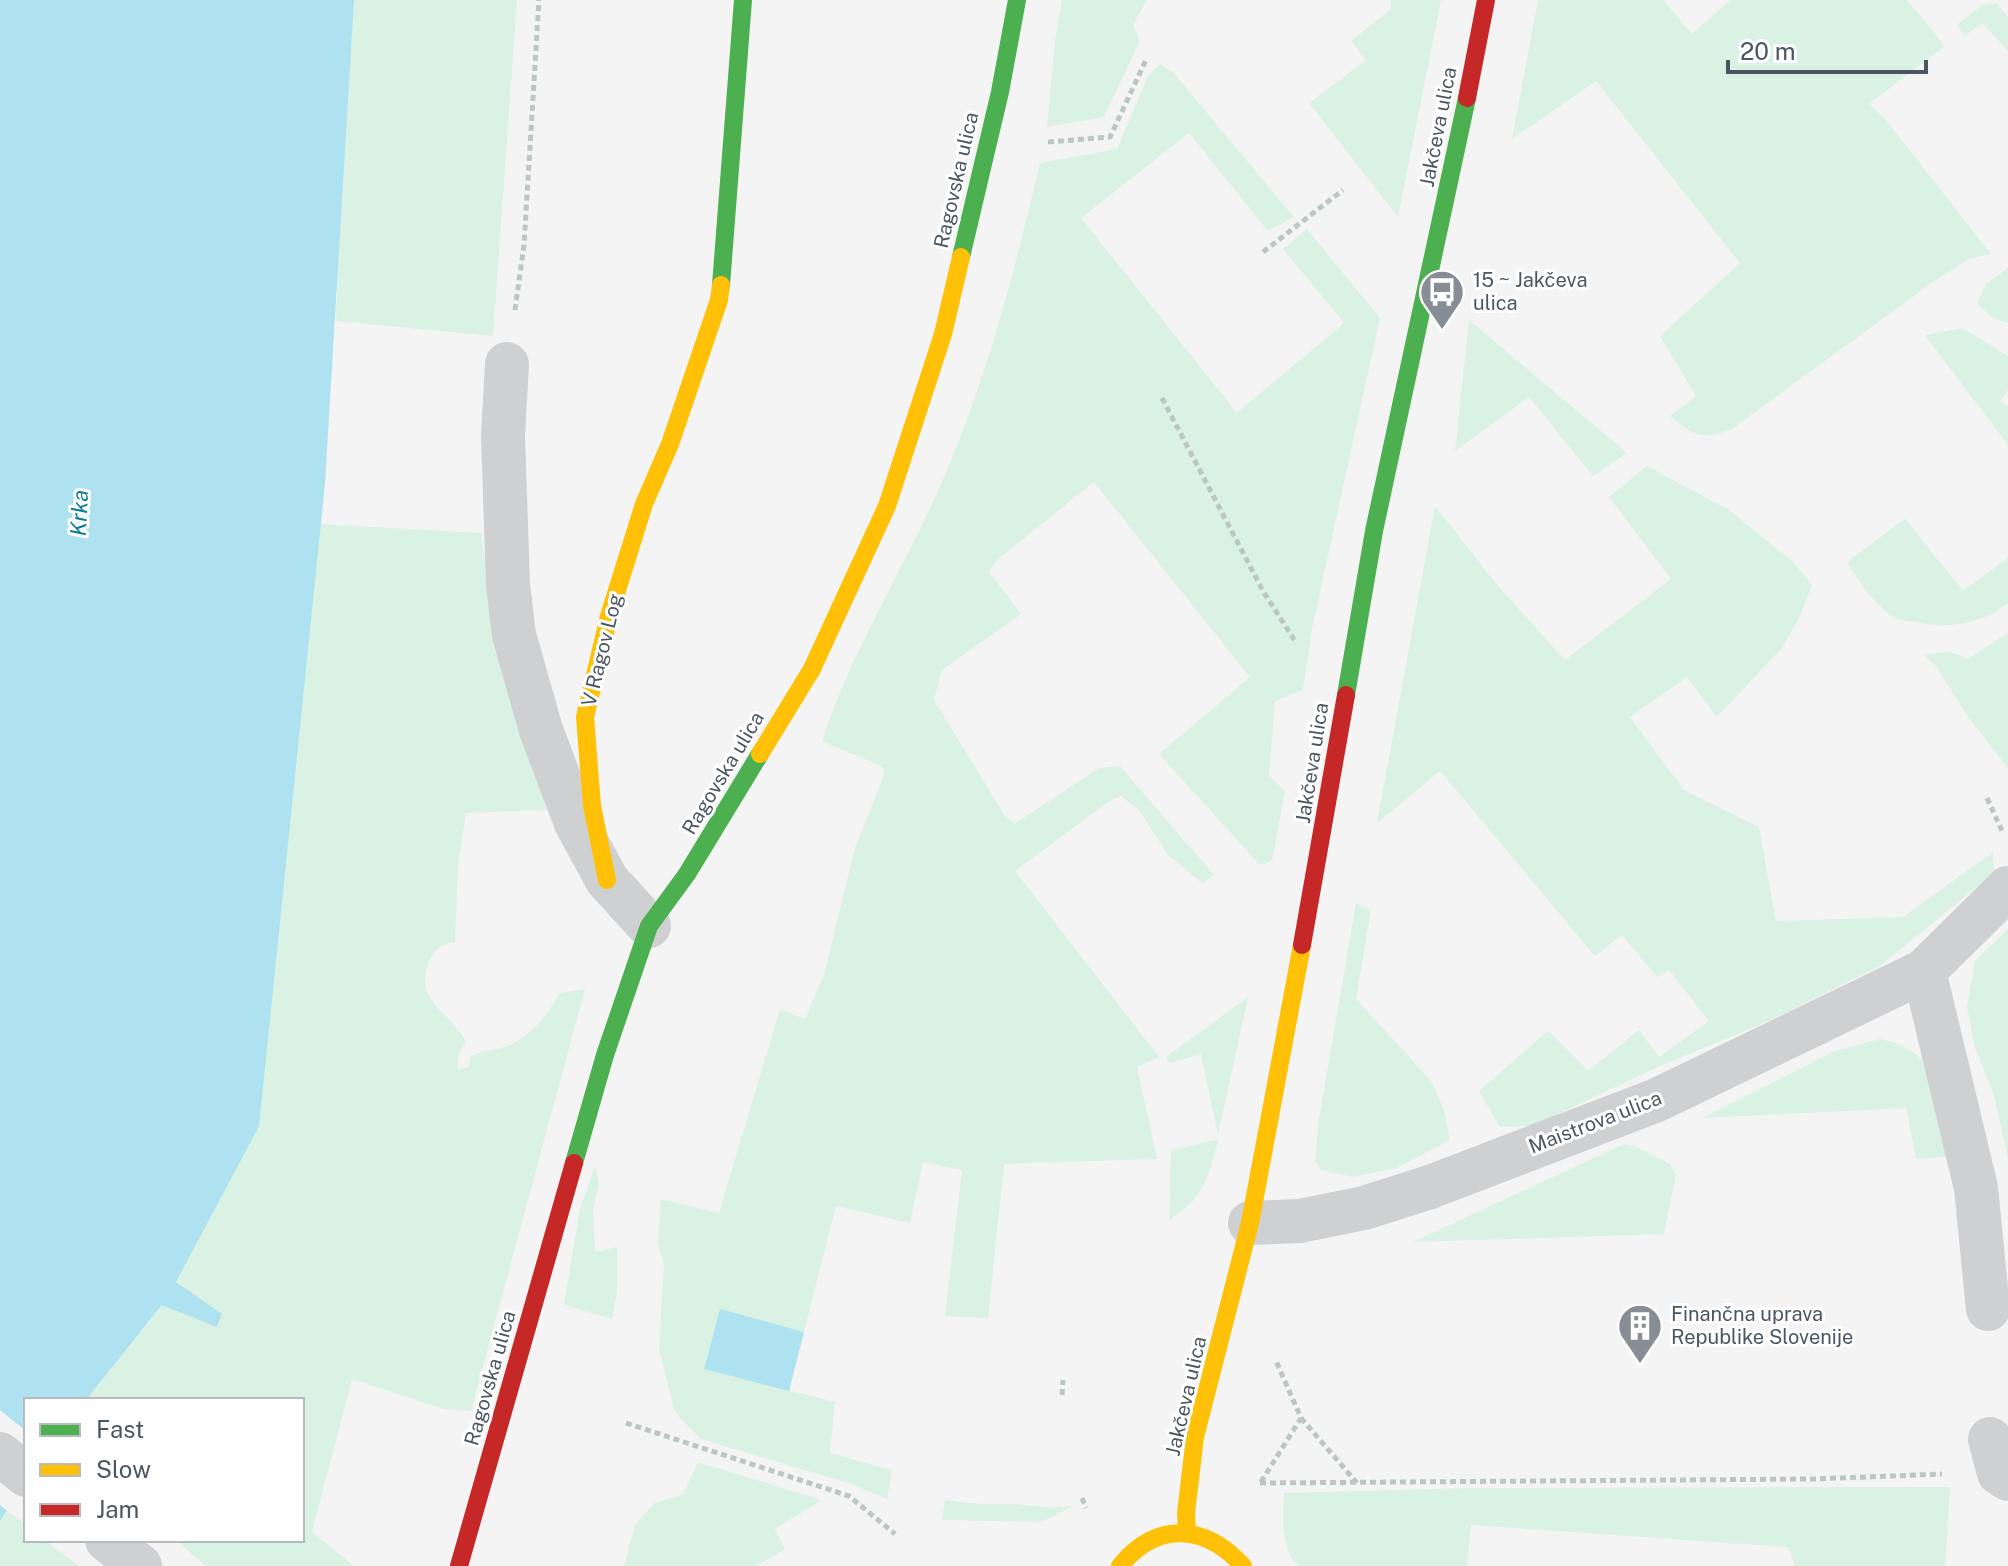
<svg xmlns="http://www.w3.org/2000/svg" width="2008" height="1566" font-family="'Public Sans',sans-serif">
<style>
.green{fill:#d9f2e3}
.water{fill:#aee2f0}
.pier{fill:#f4f4f4}
.lines{fill:none;stroke-linecap:round;stroke-linejoin:round}
.path{stroke:#bcc7c4;stroke-width:5;stroke-dasharray:6 4;stroke-linecap:butt}
.street{stroke:#ced0d2;stroke-width:44}
.fast{stroke:#4caf50;stroke-width:18}
.slow{stroke:#ffc107;stroke-width:18}
.jam{stroke:#c62828;stroke-width:18}
.labels{text-anchor:middle;dominant-baseline:central;stroke-width:6;stroke-linejoin:round;paint-order:stroke}
.street-label{font-size:20px;fill:#4a5661;stroke:#fff}
.poi-label{font-size:20px;fill:#4a5661;stroke:#fff;text-anchor:start}
.water-label{font-size:22px;font-style:italic;fill:#0c7c9b;stroke:#fff}
</style>
<rect width="100%" height="100%" fill="#f4f4f4"/>
<g class="green">
<polygon points="354,0 517,0 493,336 336,321 341,193"/>
<polygon points="1062,0 1147,0 1133,25 1140,41 1104,117 1047,127 1055,41"/>
<polygon points="1391,0 1441,0 1398,217 1309,103 1366,60 1351,41 1391,9"/>
<path d="M1538,0h125l29,34 38,-34h177l38,46 -76,58 16,15 106,135 -22,5 -36,23 -201,147c-31,12 -39,6 -62,-13l26,-20 -36,-60 80,-73 -144,-182 -84,58z"/>
<polygon points="1996,3 2008,17 2008,51 1983,23 1964,36 1957,25 1982,5"/>
<path d="M1160,64l13,8 121,145 -26,14 -79,-98 -108,85 156,195 107,-90 -61,-74 24,-20 73,89 -68,311 -9,61 -28,11 -6,75 16,16 -13,68 -7,4 -7,-1 -99,-109 91,-77 -156,-195 -97,78 -8,12 32,42 -79,56 -8,30 71,116 9,8 85,-56 21,-2 94,109 -12,8 -34,-28 -29,-45 -18,-14 -13,6 -93,69 144,186 -22,10 20,92 -153,5 -16,154 -43,-2 17,-146 -39,-8 -13,61 -74,-17 -32,126 -84,-22 -16,59 131,33 -5,51 62,17 -5,29 -36,-15 -150,-45 -21,-21 -6,-9 -15,-61 5,-84 -6,-21 3,-44 58,14 61,-204 25,10 19,-44 31,-127 29,-73 -1,-8 -61,-26c30,-92 84,-175 122,-264 44,-101 71,-208 96,-314l77,-14 31,-73z"/>
<polygon points="2008,268 2008,323 1993,318 1977,304 1986,284"/>
<polygon points="1469,320 1627,453 1593,476 1529,397 1455,451"/>
<polygon points="1962,328 2008,356 2008,390 2000,401 2008,406 2008,445 1925,335"/>
<polygon points="1647,466 1729,510 1793,562 1812,585 1800,616 1782,648 1717,717 1687,677 1630,717 1684,790 1759,827 1776,921 1903,917 1993,852 1994,873 1880,966 1762,1024 1662,1065 1533,1126 1500,1127 1479,1091 1548,1031 1588,1071 1639,1030 1659,1057 1709,1021 1669,970 1657,977 1622,935 1595,956 1440,771 1377,823 1435,506 1497,585 1565,660 1671,579 1609,497"/>
<path d="M1905,519l58,72 45,-33v45c-27,22 -61,26 -94,19 -8,-1 -18,-2 -24,-7 -17,-14 -32,-34 -43,-53z"/>
<path d="M320,524l161,9 23,144 43,133 -81,3 -8,53 -3,76c-13,2 -19,6 -25,17 -19,40 20,54 36,82l-8,14v14l11,-2 1,-10c12,-8 28,-6 42,-13 22,-11 36,-31 48,-51l25,-4 -114,422 -28,-2 -91,-30 -40,153 42,34h-148l-31,-26h127v-140h-216l77,-95 54,22 5,-12 -46,-33 73,-141z"/>
<polygon points="2008,633 2008,768 1966,714 1936,666 1923,654 1951,652 1968,659"/>
<polygon points="1356,903 1371,910 1356,999 1432,1082 1444,1110 1450,1140 1397,1168 1353,1177 1321,1170 1315,1161 1319,1119"/>
<polygon points="2008,929 2008,1158 1994,1095 1975,1048 1967,1007 1975,961"/>
<polygon points="1248,997 1218,1135 1201,1054 1170,1063 1166,1057"/>
<path d="M1880,1039c64,13 63,63 79,117l-43,3 -10,-51 -204,10 133,-67z"/>
<path d="M1219,1139c-13,39 -13,58 -50,81l2,-70z"/>
<polygon points="1624,1144 1636,1147 1670,1164 1676,1175 1664,1234 1413,1242"/>
<polygon points="595,1167 599,1185 593,1210 595,1252 617,1247 617,1292 612,1319 564,1305 580,1209"/>
<polygon points="698,1462 822,1500 775,1529 785,1549 756,1566 624,1566 635,1525 655,1503 683,1494"/>
<path d="M1950,1487l-5,79h-150l-7,-19 -317,-22 -4,41h-168c-19,-15 -16,-51 -15,-73l189,-5z"/>
<path d="M945,1500c23,4 41,4 64,4 22,1 43,6 65,1l-32,17 -100,-2z"/>
<polygon points="7,1511 26,1525 26,1540 45,1540 79,1566 0,1566 0,1521"/>
</g>
<g class="water">
<polygon points="0,0 354,0 325,484 259,1126 176,1282 222,1314 217,1327 162,1305 86,1400 26,1400 26,1481 0,1521"/>
<polygon points="720,1309 804,1332 789,1391 704,1369"/>
</g>
<polygon class="pier" points="0,1410 26,1431 26,1489 10,1513 0,1505"/>
<g class="lines">
<g class="path">
<polyline points="1048,142 1110,137 1146,60"/>
<polyline points="1263,252 1343,190"/>
<polyline points="515,310 524,245 539,0"/>
<polyline points="1162,398 1263,591 1295,641"/>
<polyline points="1987,798 2003,833"/>
<polyline points="1062,1395 1063,1380"/>
<polyline points="1301,1418 1357,1483"/>
<polyline points="626,1423 849,1496 895,1534"/>
<polyline points="1261,1482 1301,1418 1276,1361"/>
<polyline points="1260,1483 1813,1479 1942,1474"/>
<polyline points="1082,1498 1086,1508"/>
</g>
<g class="street">
<polyline points="507,364 503,436 508,584 514,635 541,730 576,823 607,880 649,926"/>
<polyline points="1924,971 1976,1188 1988,1309"/>
<polyline points="1250,1223 1300,1221 1364,1208 1430,1187 1657,1100 1924,971 2008,888"/>
<polyline points="1990,1439 1999,1473 2008,1479"/>
<polyline points="0,1454 26,1475"/>
<polyline points="107,1540 140,1566"/>
</g>
<g class="fast">
<polyline points="961,257 1000,92 1017,0"/>
<polyline points="721,285 743,0"/>
<polyline points="1346,695 1374,531 1467,98"/>
<polyline points="574,1163 605,1055 649,926 687,874 760,754"/>
</g>
<g class="slow">
<polyline points="760,754 812,669 887,506 943,334 961,257"/>
<polyline points="607,880 592,806 585,717 609,616 644,504 670,444 719,300 721,285"/>
<polyline points="1187,1532 1186,1513 1195,1437 1250,1223 1302,945"/>
<path d="M1120,1566c37,-45 85,-42 123,0"/>
</g>
<g class="jam">
<polyline points="1467,98 1486,0"/>
<polyline points="1302,945 1346,695"/>
<polyline points="459,1566 574,1163"/>
</g>
</g>
<defs>
<g id="bus-pin" transform="scale(2.3)"><path d="M0 17L-7.5 6A9.5 9.5 0 1 1 7.5 6Z" fill="#868d94" stroke="#fff"/><path d="M-5-6H5V4H4V6H2V4H-2V6H-4V4H-5ZM-3.5-4V0h7V-4ZM-3.5 1.2v1.5H-2V1.2ZM2 1.2v1.5H3.5V1.2Z" fill="#fff"/></g>
<g id="building-pin" transform="scale(2.3)"><path d="M0 17L-7.5 6A9.5 9.5 0 1 1 7.5 6Z" fill="#868d94" stroke="#fff"/><path d="M-4-6H4V6H1V3H-1V6H-4ZM-2.5-4.3h1.7v1.8h-1.7ZM.8-4.3h1.7v1.8H.8ZM-2.5-1h1.7V.8h-1.7ZM.8-1h1.7V.8H.8Z" fill="#fff"/></g>
</defs>
<g fill-rule="evenodd">
<use href="#bus-pin" x="1442" y="292"/>
<use href="#building-pin" x="1640" y="1326"/>
</g>
<g class="labels">
<g class="street-label">
<text transform="translate(1438 127) rotate(-79)">Jakčeva ulica</text>
<text transform="translate(956 180) rotate(-77)">Ragovska ulica</text>
<text transform="translate(602 650) rotate(-76)">V Ragov Log</text>
<text transform="translate(1312 763) rotate(-81)">Jakčeva ulica</text>
<text transform="translate(723 773) rotate(-59)">Ragovska ulica</text>
<text transform="translate(1595 1122) rotate(-21)">Maistrova ulica</text>
<text transform="translate(490 1378) rotate(-74)">Ragovska ulica</text>
<text transform="translate(1186 1396) rotate(-77)">Jakčeva ulica</text>
</g>
<g class="poi-label">
<text x="1473" y="280">15 ~ Jakčeva<tspan x="1473" dy="23">ulica</tspan></text>
<text x="1671" y="1314">Finančna uprava<tspan x="1671" dy="23">Republike Slovenije</tspan></text>
</g>
<g class="water-label">
<text transform="translate(79 513) rotate(-87)">Krka</text>
</g>
</g>
<rect x="24" y="1398" width="280" height="144" fill="#ffffff" stroke="#b7bbc0" stroke-width="2"/>
<rect x="40" y="1424" width="40" height="12" fill="#4caf50" stroke="#b7bbc0" stroke-width="2"/>
<text x="96" y="1438" font-size="24" fill="#4a5661">Fast</text>
<rect x="40" y="1464" width="40" height="12" fill="#ffc107" stroke="#b7bbc0" stroke-width="2"/>
<text x="96" y="1478" font-size="24" fill="#4a5661">Slow</text>
<rect x="40" y="1504" width="40" height="12" fill="#c62828" stroke="#b7bbc0" stroke-width="2"/>
<text x="96" y="1518" font-size="24" fill="#4a5661">Jam</text>
<path d="M1728 60v12h198v-12" fill="none" stroke="#4a5661" stroke-width="4"/>
<text x="1740" y="60" font-size="24" fill="#4a5661" stroke="#ffffff" stroke-width="6" paint-order="stroke">20 m</text>
</svg>
